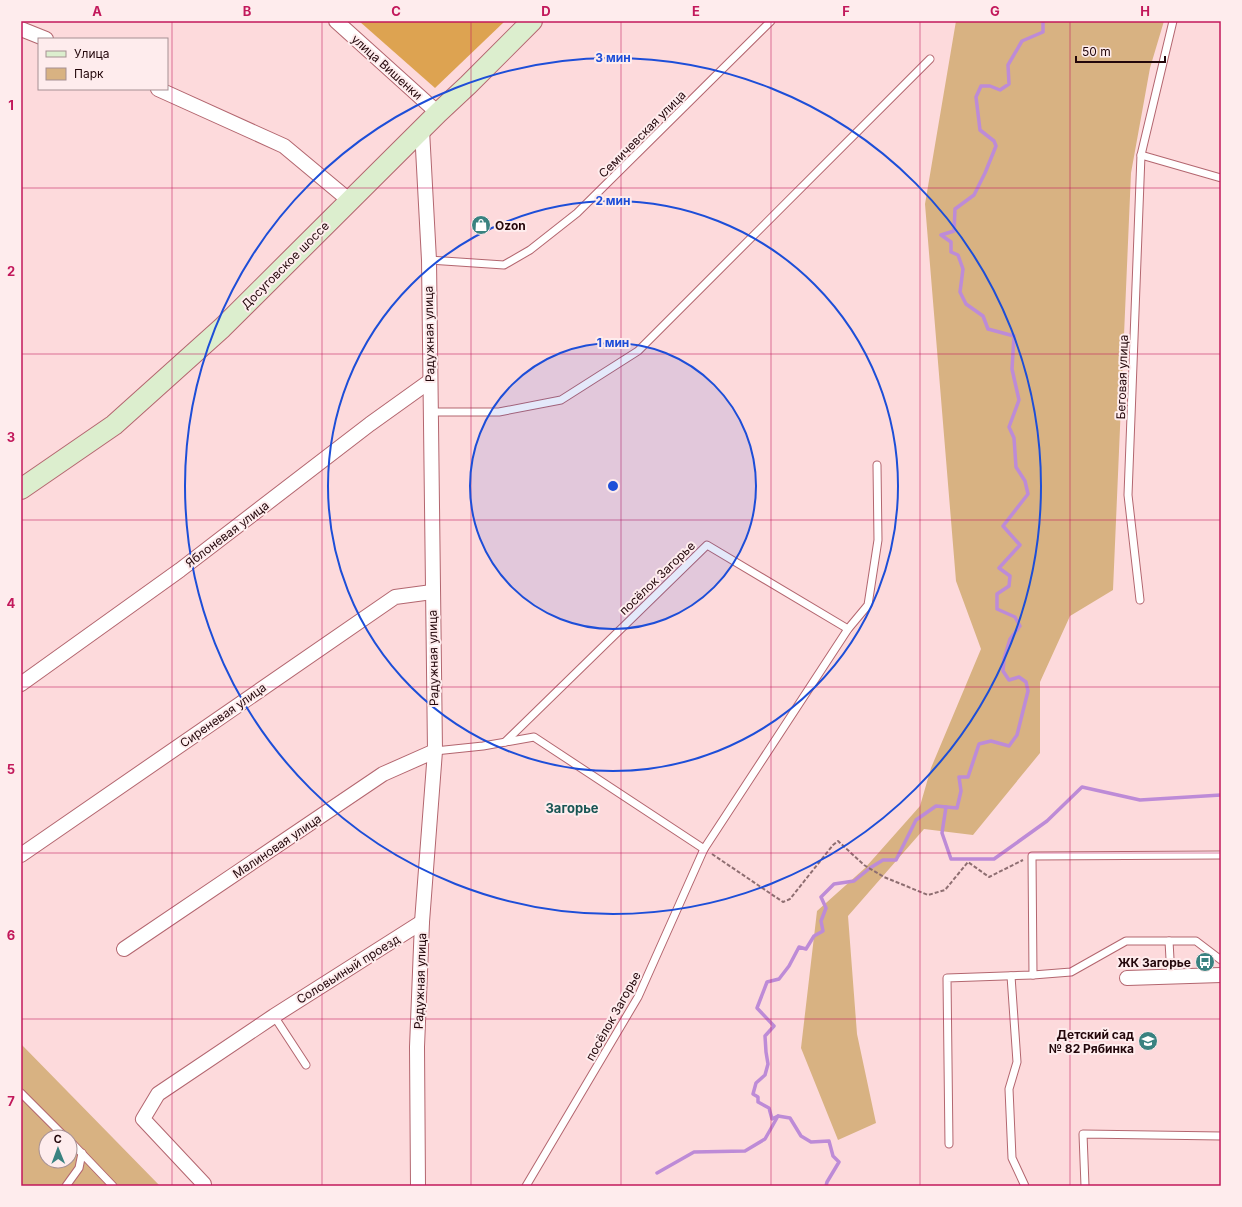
<svg xmlns="http://www.w3.org/2000/svg" width="1242" height="1207" font-family="Inter,sans-serif">
<style>
.green{fill:#d8b282;fill-rule:evenodd}
.forest{fill:#dda351}
.lines{fill:none;stroke-linecap:round;stroke-linejoin:round}
.stream{stroke:#bd8bd7;stroke-width:3.5}
.lane-casing{stroke:#b3666f;stroke-width:9}
.street-casing{stroke:#b3666f;stroke-width:16}
.secondary-casing{stroke:#b3666f;stroke-width:22}
.path{stroke:#8e6e71;stroke-width:2;stroke-dasharray:4 2;stroke-linecap:butt}
.lane{stroke:#fff;stroke-width:7}
.street{stroke:#fff;stroke-width:14}
.secondary{stroke:#dceece;stroke-width:20}
.grid{fill:none;stroke:#c2185b;stroke-width:1;stroke-opacity:0.55}
.ring{fill:none;stroke:#1d4ed8;stroke-width:2}
.labels{text-anchor:middle;dominant-baseline:central;stroke-width:4;stroke-linejoin:round;paint-order:stroke}
.street-label{font-size:12px;fill:#23070b;stroke:#feeced}
.poi-label{font-size:12px;font-weight:bold;fill:#23070b;stroke:#feeced;text-anchor:end}
.neighbourhood-label{font-size:13px;font-weight:bold;fill:#195554;stroke:#feeced}
.centre{fill:#1d4ed8;stroke:#feeced;stroke-width:2}
.ring-label{font-size:12px;text-anchor:middle;font-weight:bold;fill:#1d4ed8;stroke:#feeced;stroke-width:4;stroke-linejoin:round;paint-order:stroke}
.neatline{fill:none;stroke:#c2185b;stroke-width:1.5}
.grid-label{font-size:13px;text-anchor:middle;font-weight:bold;fill:#c2185b}
</style>
<rect width="100%" height="100%" fill="#fddadc"/>
<g class="green">
<polygon points="956,21 1164,21 1150,68 1131,173 1113,590 1070,616 1040,682 1040,753 973,835 924,829 848,916 857,1034 876,1123 838,1140 801,1048 817,911 865,868 920,806 931,768 981,649 956,581 925,204"/>
<path d="M21,1044l139,142h-139zM46,1137h24v24h-24z"/>
</g>
<polygon class="forest" points="359,21 505,21 435,88"/>
<g class="lines">
<g class="stream">
<polyline points="946,807 942,833 951,859 994,859 1047,821 1082,787 1140,800 1221,795"/>
<polyline points="657,1173 694,1152 745,1151 765,1139 778,1116"/>
<polyline points="826,1186 827,1182 839,1162 833,1156 829,1141 811,1142 801,1136 790,1118 778,1116 772,1119 769,1108 758,1102 758,1097 753,1094 756,1083 765,1075 768,1064 766,1052 765,1036 774,1026 757,1008 767,982 779,979 789,966 799,947 806,949 814,936 823,931 821,921 826,908 821,897 834,884 854,881 870,868 883,860 896,860 916,820 936,806 957,808 961,791 959,777 968,777 979,744 991,741 1009,746 1017,735 1028,691 1026,682 1019,677 1009,680 1003,671 1004,659 1010,639 1020,626 1015,617 997,609 997,594 1009,586 1010,576 999,568 1020,545 1003,526 1028,494 1025,481 1016,467 1014,438 1009,427 1019,400 1012,369 1014,336 988,329 983,316 966,304 960,292 963,269 958,255 951,252 951,242 941,235 954,231 955,209 974,195 985,173 996,146 994,141 980,130 976,97 981,86 990,86 1000,90 1009,84 1008,65 1022,41 1043,32 1043,22 1042,21"/>
</g>
<g class="lane-casing">
<g id="lane">
<polyline points="1141,155 1173,21"/>
<polyline points="429,260 504,265 530,250 577,213 771,21"/>
<polyline points="430,412 499,412 561,400 638,351 930,59"/>
<polyline points="1140,600 1128,495 1141,155 1221,178"/>
<polyline points="505,742 707,545 848,629"/>
<polyline points="435,751 483,746 534,737 704,849 848,629 868,605 878,540 877,465"/>
<polyline points="1169,941 1171,977"/>
<polyline points="1033,975 1032,856 1221,855"/>
<polyline points="1011,976 1017,1062 1009,1089 1012,1158 1025,1186"/>
<polyline points="274,1016 306,1065"/>
<polyline points="21,1093 65,1137"/>
<polyline points="70,1141 113,1186"/>
<polyline points="949,1144 947,978 1033,975 1071,972 1126,941 1196,941 1221,960"/>
<polyline points="66,1186 79,1168 82,1153"/>
<polyline points="526,1186 638,997 704,849"/>
<polyline points="1085,1186 1083,1134 1221,1136"/>
</g>
</g>
<g class="street-casing">
<g id="street">
<polyline points="336,21 438,113"/>
<polyline points="21,29 46,39"/>
<polyline points="158,89 284,146 350,201"/>
<polyline points="21,684 180,570 370,424 430,381"/>
<polyline points="21,855 395,597 432,592"/>
<polyline points="124,949 383,774 435,751"/>
<polyline points="1127,978 1221,975"/>
<polyline points="204,1186 204,1184 143,1119 158,1094 274,1016 422,922"/>
<polyline points="418,1186 417,1047 422,922 435,751 429,260 422,130"/>
</g>
</g>
<g class="secondary-casing">
<polyline id="secondary" points="21,489 114,425 222,328 438,113 468,85 532,21"/>
</g>
<polyline class="path" points="712,854 783,902 790,899 833,845 838,841 864,865 884,877 928,895 945,890 968,862 989,877 1023,860"/>
<use href="#lane" class="lane"/>
<use href="#street" class="street"/>
<use href="#secondary" class="secondary"/>
</g>
<path class="grid" d="M172,21v1165M322,21v1165M471,21v1165M621,21v1165M771,21v1165M920,21v1165M1070,21v1165M21,188h1200M21,354h1200M21,520h1200M21,687h1200M21,853h1200M21,1019h1200"/>
<circle cx="613" cy="486" r="143" fill="#1d4ed8" fill-opacity=".12"/>
<g class="ring">
<circle cx="613" cy="486" r="143"/>
<circle cx="613" cy="486" r="285"/>
<circle cx="613" cy="486" r="428"/>
</g>
<defs>
<g id="shop-disc" transform="scale(1)"><circle r="9.5" fill="#3a8280" stroke="#feeced"/><path d="M-5-2.5h2.3a2.7 3.5 0 0 1 5.4 0H5L5.5 6h-11ZM-1.5-2.5h3a1.5 2.3 0 0 0-3 0Z" fill="#fff"/></g>
<g id="bus-disc" transform="scale(1)"><circle r="9.5" fill="#3a8280" stroke="#feeced"/><path d="M-5-6H5V4H4V6H2V4H-2V6H-4V4H-5ZM-3.5-4V0h7V-4ZM-3.5 1.2v1.5H-2V1.2ZM2 1.2v1.5H3.5V1.2Z" fill="#fff"/></g>
<g id="school-disc" transform="scale(1)"><circle r="9.5" fill="#3a8280" stroke="#feeced"/><path d="M0-5L7-2L0 1L-7-2ZM-4 1L0 2.5L4 1V4Q0 6-4 4Z" fill="#fff"/></g>
</defs>
<g fill-rule="evenodd">
<use href="#shop-disc" x="481" y="225"/>
<use href="#bus-disc" x="1205" y="962"/>
<use href="#school-disc" x="1148" y="1041"/>
</g>
<g class="labels">
<g class="street-label">
<text transform="translate(387 67) rotate(42)">улица Вишенки</text>
<text transform="translate(642 134) rotate(-45)">Семичевская улица</text>
<text transform="translate(285 265) rotate(-45)">Досуговское шоссе</text>
<text transform="translate(429 334) rotate(-91)">Радужная улица</text>
<text transform="translate(1122 377) rotate(-88)">Беговая улица</text>
<text transform="translate(227 534) rotate(-37)">Яблоневая улица</text>
<text transform="translate(657 578) rotate(-44)">посёлок Загорье</text>
<text transform="translate(433 658) rotate(-91)">Радужная улица</text>
<text transform="translate(223 715) rotate(-35)">Сиреневая улица</text>
<text transform="translate(277 846) rotate(-34)">Малиновая улица</text>
<text transform="translate(348 969) rotate(-32)">Соловьиный проезд</text>
<text transform="translate(420 981) rotate(-88)">Радужная улица</text>
<text transform="translate(613 1016) rotate(-61)">посёлок Загорье</text>
</g>
<g class="poi-label">
<text x="495" y="225" text-anchor="start">Ozon</text>
<text x="1191" y="962">ЖК Загорье</text>
<text x="1134" y="1034">Детский сад<tspan x="1134" dy="14">№ 82 Рябинка</tspan></text>
</g>
<g class="neighbourhood-label">
<text x="572" y="808">Загорье</text>
</g>
</g>
<circle cx="613" cy="486" r="6" class="centre"/>
<g class="ring-label">
<text x="613" y="62">3 мин</text>
<text x="613" y="205">2 мин</text>
<text x="613" y="347">1 мин</text>
</g>
<rect width="1242" height="1207" fill="none" stroke="#feeced" stroke-width="44"/>
<rect x="38" y="38" width="130" height="52" fill="#feeced" stroke="#a69093"/>
<rect x="46" y="51" width="20" height="6" fill="#dceece" stroke="#a69093"/>
<text x="74" y="58" font-size="12" fill="#23070b">Улица</text>
<rect x="46" y="68" width="20" height="12" fill="#d8b282" stroke="#a69093"/>
<text x="74" y="78" font-size="12" fill="#23070b">Парк</text>
<g transform="translate(58 1149) rotate(359)"><circle r="19" fill="#feeced" stroke="#a69093"/>
<path d="M0-3L7 15L0 10L-7 15Z" fill="#3a8280"/>
<text y="-6" font-size="11" font-weight="bold" text-anchor="middle" fill="#23070b">С</text>
</g>
<path d="M1076 56v6h89v-6" fill="none" stroke="#23070b" stroke-width="2"/>
<text x="1082" y="56" font-size="12" fill="#23070b" stroke="#feeced" stroke-width="3" paint-order="stroke">50 m</text>
<rect x="22" y="22" width="1198" height="1163" class="neatline"/>
<g class="grid-label">
<text x="97" y="16">A</text>
<text x="247" y="16">B</text>
<text x="396" y="16">C</text>
<text x="546" y="16">D</text>
<text x="696" y="16">E</text>
<text x="846" y="16">F</text>
<text x="995" y="16">G</text>
<text x="1145" y="16">H</text>
<text x="11" y="110">1</text>
<text x="11" y="276">2</text>
<text x="11" y="442">3</text>
<text x="11" y="608">4</text>
<text x="11" y="774">5</text>
<text x="11" y="940">6</text>
<text x="11" y="1106">7</text>
</g>
</svg>
